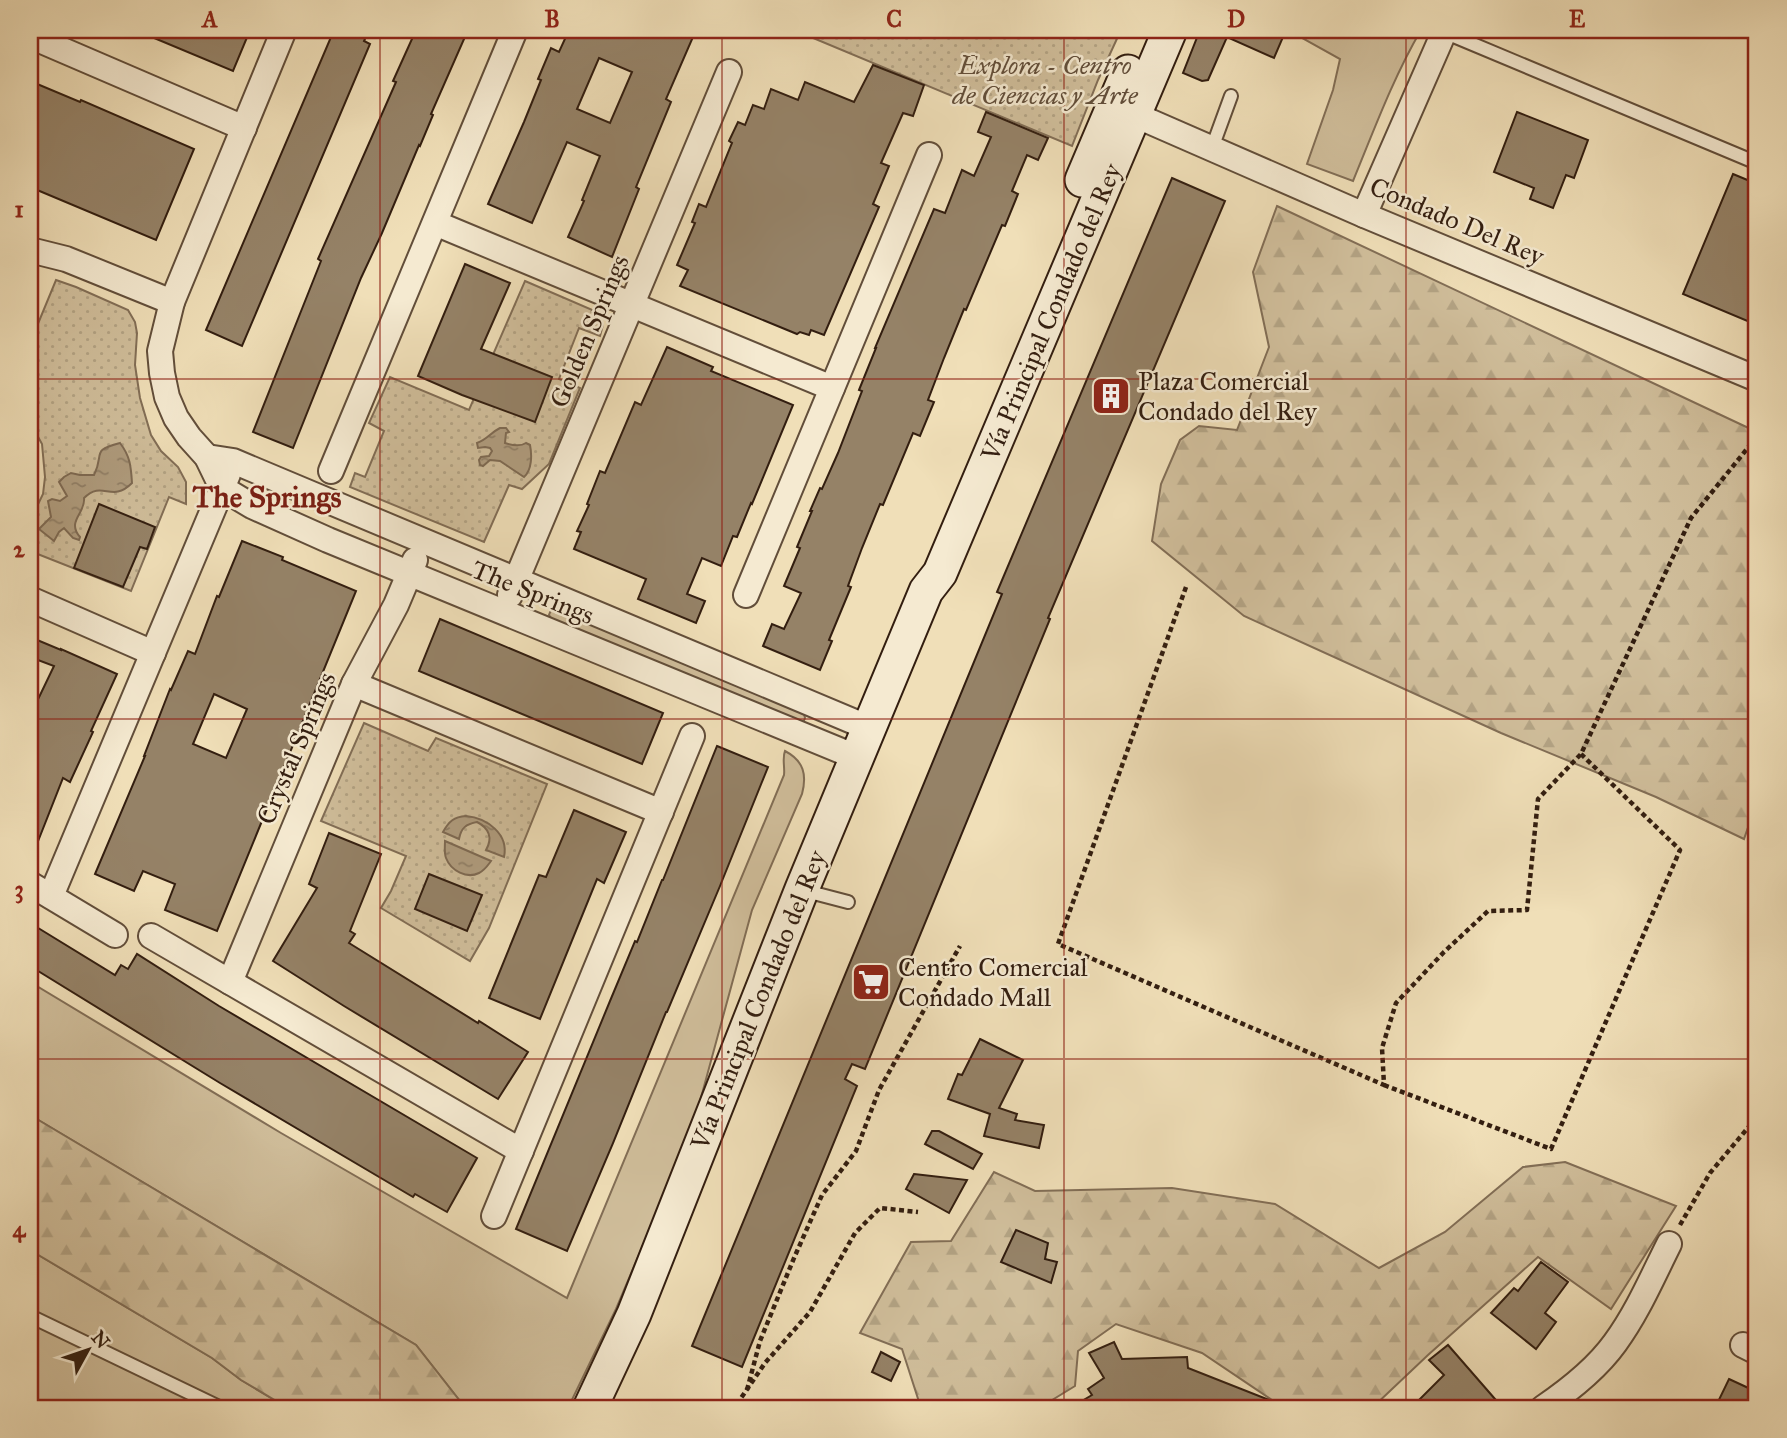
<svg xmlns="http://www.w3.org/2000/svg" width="1787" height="1438" font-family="'IM FELL Great Primer',serif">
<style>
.grass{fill:#d0be9b;stroke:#826e56;stroke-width:2}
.forest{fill:url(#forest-firs);stroke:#826e56;stroke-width:2}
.park{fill:url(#park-dots);stroke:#826e56;stroke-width:2}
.water{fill:url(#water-ripples);stroke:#7e6a53;stroke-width:2}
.building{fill:#958267;stroke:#331e10;stroke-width:2;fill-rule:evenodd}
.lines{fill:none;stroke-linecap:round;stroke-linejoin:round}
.lane-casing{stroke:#624e3a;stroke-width:16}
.street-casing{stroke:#624e3a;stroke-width:28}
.secondary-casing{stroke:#331e10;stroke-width:37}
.path{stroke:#331e10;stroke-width:4.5;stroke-dasharray:5 3.5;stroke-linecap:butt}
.lane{stroke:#f5ead1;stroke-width:12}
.street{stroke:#f5ead1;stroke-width:24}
.secondary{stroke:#f5ead1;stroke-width:33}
.grid{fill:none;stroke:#8f2418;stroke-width:2;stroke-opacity:0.55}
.labels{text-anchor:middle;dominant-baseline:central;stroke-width:5;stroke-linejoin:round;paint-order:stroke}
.park-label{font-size:26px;font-style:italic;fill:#624e3a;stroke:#f5ead1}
.street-label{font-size:26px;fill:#331e10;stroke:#f5ead1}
.poi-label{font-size:26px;fill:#331e10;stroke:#f5ead1;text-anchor:start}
.quarter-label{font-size:30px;font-weight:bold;fill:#7a1f14;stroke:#f5ead1}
.neatline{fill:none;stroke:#8f2418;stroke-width:2.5}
.grid-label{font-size:23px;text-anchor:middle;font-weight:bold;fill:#8f2418}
</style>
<defs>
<pattern id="forest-firs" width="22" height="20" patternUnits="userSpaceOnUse" patternTransform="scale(1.75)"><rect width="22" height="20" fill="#d0be9b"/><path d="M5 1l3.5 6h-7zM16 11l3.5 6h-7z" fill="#b3a384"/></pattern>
<pattern id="park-dots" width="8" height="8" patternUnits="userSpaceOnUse" patternTransform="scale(1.75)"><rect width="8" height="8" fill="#d0be9b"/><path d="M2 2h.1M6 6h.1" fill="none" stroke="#b3a384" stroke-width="1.8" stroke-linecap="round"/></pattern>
<pattern id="water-ripples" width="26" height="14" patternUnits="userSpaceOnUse" patternTransform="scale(1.75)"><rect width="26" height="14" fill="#b09d7f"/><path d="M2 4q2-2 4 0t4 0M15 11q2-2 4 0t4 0" fill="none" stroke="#907f67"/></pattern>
</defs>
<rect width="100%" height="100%" fill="#f0dfb8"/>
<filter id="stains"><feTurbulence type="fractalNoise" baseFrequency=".00286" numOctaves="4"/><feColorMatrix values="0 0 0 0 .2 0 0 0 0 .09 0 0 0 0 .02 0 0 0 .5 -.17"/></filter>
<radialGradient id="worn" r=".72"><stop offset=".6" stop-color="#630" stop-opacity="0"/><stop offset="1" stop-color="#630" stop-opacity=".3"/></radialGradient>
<g class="grass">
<path d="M1295,30h126c-28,48 -47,100 -68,151l-46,-17 26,-74 7,-31 -47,-26z"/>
<polygon points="551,610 557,610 804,714 805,718 803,723 553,621 549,615"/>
<path d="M785,751c19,10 22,24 17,43l-50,116 -59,217 -77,182 -48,99h-95l-13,-7 -44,-56 -386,-230v-133l251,151 286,165 217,-523c1,-8 -2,-17 1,-24z"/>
<polygon points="30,1250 212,1358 241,1380 288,1408 30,1408"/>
</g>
<g class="forest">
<polygon points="1277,206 1757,432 1757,801 1744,839 1656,797 1501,733 1244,616 1152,541 1161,484 1180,440 1199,426 1237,430 1269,347 1253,272"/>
<polygon points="30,1115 416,1345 460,1401 473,1408 288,1408 241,1380 212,1358 30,1250"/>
<polygon points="1565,1162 1676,1206 1611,1309 1538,1257 1428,1355 1372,1408 1284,1408 1202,1353 1116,1324 1078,1351 1075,1386 1039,1408 921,1408 902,1349 860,1333 911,1242 951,1241 994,1172 1035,1191 1172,1188 1275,1204 1379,1268 1445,1232 1523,1167"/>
</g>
<g class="park">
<polygon points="794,30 1121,30 1098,80 1072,146"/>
<polygon points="56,280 76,287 128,310 135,322 137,333 135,365 140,398 151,435 161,451 178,467 186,482 186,504 169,497 131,591 30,551 30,521 43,494 45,477 42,444 30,422 30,343"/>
<polygon points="525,281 597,312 603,325 600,336 579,328 559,379 580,388 549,464 522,489 509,485 484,542 350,487 355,473 365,477 384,431 369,423 390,377 469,410"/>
<polygon points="364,723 428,751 436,738 547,784 489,928 470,961 381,908 391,891 406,856 321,821"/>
</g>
<g class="water">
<path d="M500,428h6l3,4 -3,1 -1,10c6,2 15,4 21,0l4,2c2,10 2,25 -6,32l-24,-16 -10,-1 -7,6 -3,-1 -1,-5 2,-3 8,-1 3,-5 -2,-3 -5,-1 -7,1 -1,-5c11,-4 13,-10 23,-15z"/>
<path d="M120,443c10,13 11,23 12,40 -21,21 -29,-4 -48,15 2,15 -18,23 -4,39l-1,3 -6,-2 -9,-10 -5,4 -5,9 -15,-12 12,-12 -3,-16 4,-2 8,2 7,-5 -8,-14 5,-5 7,-4 9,2h14c11,-22 -4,-24 26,-32z"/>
<path d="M466,816c21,2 43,18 38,41l-18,-7c7,-12 3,-22 -9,-28 -11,2 -16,6 -18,17l-16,-7c6,-11 11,-15 23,-16z"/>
<path d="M445,841l46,20c-3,4 -6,9 -12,12 -12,6 -28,-2 -33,-15 -2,-5 -1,-12 -1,-17z"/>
</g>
<g class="building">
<polygon points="135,30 236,30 248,35 233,71"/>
<polygon points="334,30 369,30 364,41 370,44 242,346 206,330"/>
<polygon points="416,30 468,30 431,114 433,115 420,146 419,145 382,233 361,278 293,448 253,432 321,261 318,259 396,82 393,81"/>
<path d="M569,30h127l-30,69 5,3 -35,85 3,2 -27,68 -44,-20 16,-36 -2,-1 18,-44 -33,-14 -35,81 -44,-19 36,-82 17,-42 -3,-1 13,-31 8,4zM599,58l33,14 -22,51 -33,-14z"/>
<polygon points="1200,30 1286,30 1274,58 1227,37 1208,80 1202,81 1183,73"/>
<polygon points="873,65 924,85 913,116 903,113 881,163 889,166 873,204 879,207 824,335 811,330 809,335 800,332 797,334 680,286 688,270 677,265 695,223 692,222 699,204 706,207 732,143 729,141 738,122 745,125 753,105 764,109 771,89 798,100 805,82 854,102"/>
<polygon points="30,81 80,102 81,100 194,149 156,240 30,187"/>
<polygon points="986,112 1048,138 1038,160 1027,155 1012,191 1018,194 1005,226 1002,225 966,310 964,309 944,358 928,400 934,402 920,436 913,433 883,505 880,504 862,548 848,586 851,587 829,640 832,641 820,670 763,646 772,624 784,629 801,593 784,586 800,548 797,547 812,511 810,511 820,488 822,489 838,453 862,391 859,390 876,348 875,348 934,209 945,213 962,170 974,176 991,137 978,132"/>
<polygon points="1517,112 1588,140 1574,178 1566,175 1553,208 1530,199 1534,188 1494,172"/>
<polygon points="1733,174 1757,184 1757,325 1683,294"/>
<polygon points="1172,178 1225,201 1048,618 1050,619 865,1069 852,1064 845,1079 857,1086 742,1367 692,1346 1002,594 997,592"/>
<polygon points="465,264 510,283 481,349 552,377 535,422 462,395 418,376"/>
<polygon points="667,347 713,367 711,371 793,405 752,504 751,503 737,537 733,536 721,566 702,558 687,594 705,601 696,623 638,599 646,579 574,549 581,532 577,531 589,505 587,504 600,471 605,473 635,402 641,405"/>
<polygon points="99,504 155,527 147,549 140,547 123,587 74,568"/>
<path d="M242,541l41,16 -1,3 74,31 -139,340 -52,-21 10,-26 -32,-13 -9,20 -39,-17 50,-118h-1l26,-67 1,1 17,-39 7,3 22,-58 2,1zM214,694l33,15 -21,49 -33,-14z"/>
<polygon points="440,619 663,713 642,764 419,671"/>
<polygon points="30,637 61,650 61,649 117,674 91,731 93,732 70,782 63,778 31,859 30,716 54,666 30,657"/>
<polygon points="717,746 768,767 720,886 667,1012 666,1012 613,1143 567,1251 516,1229 610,1001 635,941 637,942 662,880 663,880"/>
<polygon points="574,810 626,832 604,883 597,879 540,1019 489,998 539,875 546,877"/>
<polygon points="329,833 381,854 350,931 355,934 349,943 478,1023 479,1021 528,1052 498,1099 344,1006 273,961 317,888 309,884"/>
<polygon points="429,874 482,895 467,931 415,909"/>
<polygon points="30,923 115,975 121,965 128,969 137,954 219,1006 477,1158 447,1212 415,1194 413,1197 220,1083 30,966"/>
<polygon points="980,1039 1023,1060 999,1108 1017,1114 1015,1120 1044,1125 1039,1148 984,1136 990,1114 948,1099 958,1074 962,1075"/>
<polygon points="932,1131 939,1131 982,1154 973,1169 925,1144"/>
<polygon points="914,1174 967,1180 949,1213 906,1189"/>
<polygon points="1016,1230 1048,1243 1045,1259 1057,1262 1051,1283 1001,1262"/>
<polygon points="1541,1262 1568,1282 1545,1313 1556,1322 1536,1349 1491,1313 1514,1288 1518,1291"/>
<polygon points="1114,1342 1122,1359 1187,1357 1188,1368 1287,1407 1287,1408 1195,1408 1175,1400 1117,1403 1120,1408 1070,1408 1092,1395 1088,1389 1104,1378 1089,1353"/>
<polygon points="1448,1345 1495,1399 1485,1408 1411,1408 1444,1375 1429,1360"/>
<polygon points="881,1352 900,1362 891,1381 872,1372"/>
<polygon points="1729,1379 1757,1392 1757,1408 1715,1408"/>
</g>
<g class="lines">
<g class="lane-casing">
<g id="lane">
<polyline points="1444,32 1757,163"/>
<polyline points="1212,148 1231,96"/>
<polyline points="802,890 848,902"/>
<polyline points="30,1316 221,1408"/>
</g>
</g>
<g class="street-casing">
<g id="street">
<polyline points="284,30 172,302 160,351 162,373 167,397 176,418 189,437 207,457 222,488 252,506 328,540 856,757"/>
<polyline points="30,36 244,128"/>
<polyline points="1135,115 1364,215 1757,379"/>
<polyline points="1364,215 1445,30"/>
<polyline points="435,223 832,388"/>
<polyline points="30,250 66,259 172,302"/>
<polyline points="207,457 233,461 869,728"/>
<polyline points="331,471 515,30"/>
<polyline points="510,595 729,72"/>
<polyline points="746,595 929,155"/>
<polyline points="30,599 153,653"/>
<polyline points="354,684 661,812"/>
<polyline points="30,884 115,935"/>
<polyline points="51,896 228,474"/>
<polyline points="151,936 521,1151"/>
<polyline points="230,982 354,684 396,605 415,560"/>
<polyline points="494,1216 692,736"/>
<polyline points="1743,1345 1757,1352"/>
<path d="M1543,1408c25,-17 54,-40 72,-65 22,-30 37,-65 54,-99"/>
</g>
</g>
<g class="secondary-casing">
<g id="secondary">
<polyline points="1082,180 1128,72"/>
<polyline points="590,1408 634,1314 802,889 926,591 940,573 1170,30"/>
</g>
</g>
<g class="path">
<polyline points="1186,587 1058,944 1384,1085 1382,1048 1396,1003 1444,952 1488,911 1527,910 1538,799 1581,754 1691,518 1755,439 1757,433"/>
<polyline points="1384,1085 1551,1149 1680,850 1581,754"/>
<polyline points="1680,1225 1710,1173 1757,1117"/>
<polyline points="747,1390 760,1341 794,1258 822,1195 856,1151 879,1090 960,946"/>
<polyline points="729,1408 737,1404 765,1363 810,1312 855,1233 880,1208 918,1212"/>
</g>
<use href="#lane" class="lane"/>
<use href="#street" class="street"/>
<use href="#secondary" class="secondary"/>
</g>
<path class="grid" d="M380,30v1378M722,30v1378M1064,30v1378M1406,30v1378M30,379h1727M30,719h1727M30,1059h1727"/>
<defs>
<g id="building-square" transform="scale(2.0125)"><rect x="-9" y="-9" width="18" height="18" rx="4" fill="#8f2418" stroke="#f5ead1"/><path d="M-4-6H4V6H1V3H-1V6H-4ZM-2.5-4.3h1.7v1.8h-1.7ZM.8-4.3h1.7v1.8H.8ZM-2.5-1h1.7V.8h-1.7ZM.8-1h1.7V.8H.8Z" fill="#fff"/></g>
<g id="supermarket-square" transform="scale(2.0125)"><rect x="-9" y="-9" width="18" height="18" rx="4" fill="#8f2418" stroke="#f5ead1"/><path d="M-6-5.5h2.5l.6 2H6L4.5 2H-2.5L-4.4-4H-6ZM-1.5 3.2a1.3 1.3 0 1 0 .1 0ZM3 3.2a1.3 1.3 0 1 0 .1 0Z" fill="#fff"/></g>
</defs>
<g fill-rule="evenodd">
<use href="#building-square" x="1111" y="396"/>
<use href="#supermarket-square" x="871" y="982"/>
</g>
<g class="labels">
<g class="park-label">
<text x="1045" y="65">Explora - Centro<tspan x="1045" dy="30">de Ciencias y Arte</tspan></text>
</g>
<g class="street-label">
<text transform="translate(1457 221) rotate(23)">Condado Del Rey</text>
<text transform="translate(1051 312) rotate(-67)">Vía Principal Condado del Rey</text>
<text transform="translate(589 331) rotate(-67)">Golden Springs</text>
<text transform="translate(533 592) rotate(22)">The Springs</text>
<text transform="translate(296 748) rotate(-67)">Crystal Springs</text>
<text transform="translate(758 1000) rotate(-68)">Vía Principal Condado del Rey</text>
</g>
<g class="poi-label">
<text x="1138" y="381">Plaza Comercial<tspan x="1138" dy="30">Condado del Rey</tspan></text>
<text x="898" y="967">Centro Comercial<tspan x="898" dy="30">Condado Mall</tspan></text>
</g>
<g class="quarter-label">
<text x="267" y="497">The Springs</text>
</g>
</g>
<rect width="1787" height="1438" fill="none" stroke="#f0dfb8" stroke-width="77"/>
<g transform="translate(88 1350) rotate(50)" stroke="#f5ead1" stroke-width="5" paint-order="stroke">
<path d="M0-5L12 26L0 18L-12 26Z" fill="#331e10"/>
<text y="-10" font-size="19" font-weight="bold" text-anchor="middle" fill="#331e10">N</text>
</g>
<rect x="38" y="38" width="1710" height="1362" class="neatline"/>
<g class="grid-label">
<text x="210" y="27">A</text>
<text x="552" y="27">B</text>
<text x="894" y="27">C</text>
<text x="1236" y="27">D</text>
<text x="1577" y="27">E</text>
<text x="19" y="217">1</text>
<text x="19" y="557">2</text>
<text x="19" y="897">3</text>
<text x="19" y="1237">4</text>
</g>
<rect width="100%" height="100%" filter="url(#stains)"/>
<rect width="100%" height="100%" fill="url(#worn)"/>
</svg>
